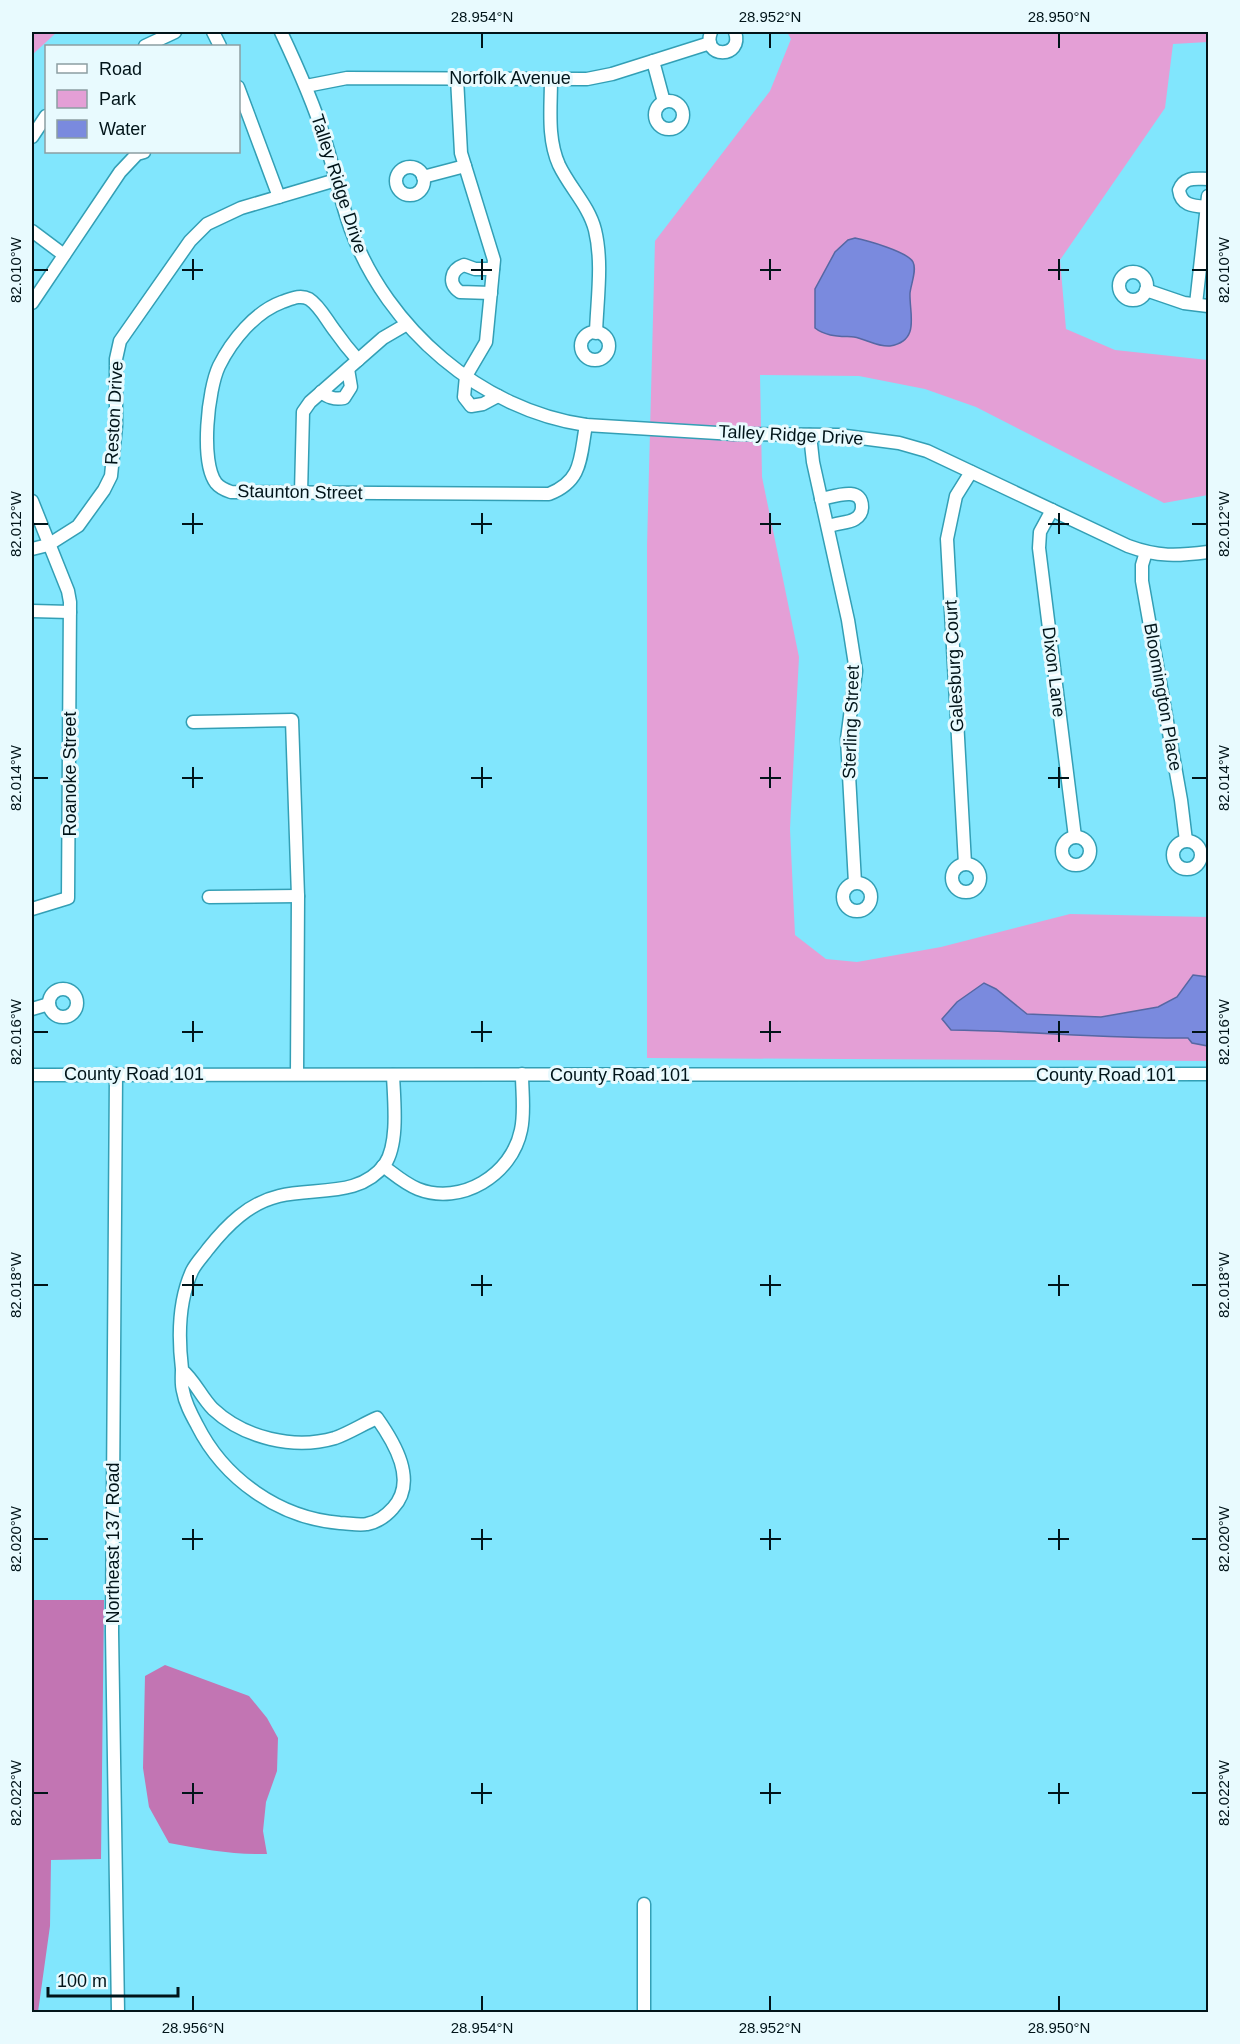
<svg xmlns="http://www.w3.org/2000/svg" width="1240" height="2044" font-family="Arial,sans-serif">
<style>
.green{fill:#e49fd6}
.forest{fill:#c275b3}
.water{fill:#7a8ade;stroke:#5667a3;stroke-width:1.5}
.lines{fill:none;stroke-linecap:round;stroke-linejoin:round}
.minor-casing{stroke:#339fb5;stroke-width:15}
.minor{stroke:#fff;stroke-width:12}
.ticks{fill:none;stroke:#011419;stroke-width:2}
.labels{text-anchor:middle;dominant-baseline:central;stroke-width:6;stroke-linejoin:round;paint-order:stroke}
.street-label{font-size:18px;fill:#011419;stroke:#e8fafe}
.neatline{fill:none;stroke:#011419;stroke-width:2}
.ticks-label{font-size:15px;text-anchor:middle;fill:#011419}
</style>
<rect width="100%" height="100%" fill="#81e6fd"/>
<g class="green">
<polygon points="32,32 57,32 32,55"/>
<polygon points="787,32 1208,32 1208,42 1173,44 1165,108 1060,260 1066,329 1115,350 1208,360 1208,495 1164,503 976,407 925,389 859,376 760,375 762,477 799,657 790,829 795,935 826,959 857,962 941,947 1070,914 1208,917 1208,1061 647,1058 647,546 655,241 770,91 791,39"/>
</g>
<g class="forest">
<polygon points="32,1600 104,1600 101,1859 51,1860 50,1926 38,2012 32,2012"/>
<path d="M165,1665l84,31 18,22 11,20 -1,33 -11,31 -3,29 4,23c-33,1 -65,-5 -98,-11l-20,-36 -6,-39 2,-92z"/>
</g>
<g class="water">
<path d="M855,238c11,2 53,14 58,24 4,8 -2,22 -3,31 -1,20 11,48 -20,53 -13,1 -24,-7 -36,-9 -13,-1 -28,0 -39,-9v-39l20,-37 13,-12z"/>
<path d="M1193,975l15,2v69l-16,-3 -4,-5c-79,1 -158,-7 -237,-8l-9,-11 15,-17 27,-19 12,6 31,25 74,3 57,-10 19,-10z"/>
</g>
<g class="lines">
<g class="minor-casing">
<g id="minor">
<polyline points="213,32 220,46"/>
<path d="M281,32c16,34 32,69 43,105 10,31 16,63 27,93 36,98 130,180 235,195l148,9 104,1 61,8 28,8 201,95c30,11 49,10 80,6"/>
<path d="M711,32c-10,27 33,27 24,0"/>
<polyline points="145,46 175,32"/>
<polyline points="653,61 664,102"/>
<polyline points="457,78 461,153 494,260 486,342 466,376 464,397 471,406 483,404 498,396"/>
<path d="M551,79c0,29 -4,59 8,86 11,23 30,41 36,65 8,33 2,70 1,103"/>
<polyline points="306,86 347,78 587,79 612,74 710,43"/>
<polyline points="238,87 279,197"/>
<circle cx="669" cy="115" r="14"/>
<polyline points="32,137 46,116"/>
<circle cx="410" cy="181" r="14"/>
<polyline points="423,177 465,166"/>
<path d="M1207,207c-13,-1 -26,-1 -28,-17 5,-14 17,-11 29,-11"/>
<polyline points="32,231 64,255"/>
<circle cx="1133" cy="286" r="14"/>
<polyline points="1146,290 1184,303 1208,306"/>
<path d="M491,293l-31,-1c-12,-8 -10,-22 4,-27l11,4h18"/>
<polyline points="32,303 120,172 137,154 144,152"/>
<polyline points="1196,304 1208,196"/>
<circle cx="595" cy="346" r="14"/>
<path d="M358,360c-8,-9 -16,-19 -23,-29 -8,-10 -15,-25 -26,-32 -9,-5 -18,0 -27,3 -27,10 -50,38 -63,64 -11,23 -19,96 -3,117 4,5 9,7 15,9l318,2c34,-13 31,-37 37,-69"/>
<path d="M321,392c7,5 13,8 23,6l7,-11 -3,-18"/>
<polyline points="810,435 813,462 848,620 856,671 847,739 855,883"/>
<polyline points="301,493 303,412 310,402 383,338 407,324"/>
<path d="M821,499c12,-2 41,-14 41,8 0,4 -2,9 -7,12 -8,5 -19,3 -27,8"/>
<polyline points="32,501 68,591 70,602 68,898 32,909"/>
<polyline points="1052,510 1040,532 1039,548 1075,837"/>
<polyline points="32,549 48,545 78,526 104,490 111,476 116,426 116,359 120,341 190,241 207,224 241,208 336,180"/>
<polyline points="1146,552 1142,565 1142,581 1181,800 1186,841"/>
<polyline points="32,611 70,612"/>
<polyline points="193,722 292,720 298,896 297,1074"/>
<circle cx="1076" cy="851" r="14"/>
<circle cx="1187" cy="855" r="14"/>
<polyline points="965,864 947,539 956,496 971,472"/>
<circle cx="966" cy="878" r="14"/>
<circle cx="857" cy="897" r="14"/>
<polyline points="209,897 298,896"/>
<circle cx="63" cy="1003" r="14"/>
<polyline points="32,1009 49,1004"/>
<polyline points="116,1074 112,1632 118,2012"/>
<polyline points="32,1075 1208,1074"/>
<path d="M383,1166c11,8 22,18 35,23 43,17 94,-14 103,-59 4,-18 1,-38 1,-56"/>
<path d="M182,1370c13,11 19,27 31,39 31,29 81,41 122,29 14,-5 28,-14 42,-20 17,24 41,63 16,90 -7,8 -15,14 -26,16 -8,2 -19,-1 -27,-1 -61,-5 -116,-44 -143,-98 -6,-11 -12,-22 -14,-34 -2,-7 -1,-15 -1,-22 -4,-33 -4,-67 10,-98 4,-8 11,-15 16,-22 19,-24 41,-46 71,-53 36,-9 81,2 106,-32 14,-21 9,-64 8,-89"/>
<polyline points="644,1904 644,2012"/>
</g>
</g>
<use href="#minor" class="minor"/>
</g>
<path class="ticks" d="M482,33v15M770,33v15M1059,33v15M193,259v21M482,259v21M770,259v21M1059,259v21M33,270h15M182,270h21M471,270h21M760,270h21M1048,270h21M1192,270h15M193,513v21M482,513v21M770,513v21M1059,513v21M33,524h15M182,524h21M471,524h21M760,524h21M1048,524h21M1192,524h15M193,767v21M482,767v21M770,767v21M1059,767v21M33,778h15M182,778h21M471,778h21M760,778h21M1048,778h21M1192,778h15M193,1021v21M482,1021v21M770,1021v21M1059,1021v21M33,1032h15M182,1032h21M471,1032h21M760,1032h21M1048,1032h21M1192,1032h15M193,1275v21M482,1275v21M770,1275v21M1059,1275v21M33,1285h15M182,1285h21M471,1285h21M760,1285h21M1048,1285h21M1192,1285h15M193,1529v21M482,1529v21M770,1529v21M1059,1529v21M33,1539h15M182,1539h21M471,1539h21M760,1539h21M1048,1539h21M1192,1539h15M193,1783v21M482,1783v21M770,1783v21M1059,1783v21M33,1793h15M182,1793h21M471,1793h21M760,1793h21M1048,1793h21M1192,1793h15M193,1996v15M482,1996v15M770,1996v15M1059,1996v15"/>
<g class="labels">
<g class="street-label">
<text x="510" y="78">Norfolk Avenue</text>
<text transform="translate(339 184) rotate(72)">Talley Ridge Drive</text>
<text transform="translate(114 413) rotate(-87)">Reston Drive</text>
<text transform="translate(791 435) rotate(3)">Talley Ridge Drive</text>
<text transform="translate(300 492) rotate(1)">Staunton Street</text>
<text transform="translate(954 666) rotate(-93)">Galesburg Court</text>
<text transform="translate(1054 672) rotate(83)">Dixon Lane</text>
<text transform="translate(1163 697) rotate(80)">Bloomington Place</text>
<text transform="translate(851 722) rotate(-88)">Sterling Street</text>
<text transform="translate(70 774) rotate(-90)">Roanoke Street</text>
<text x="134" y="1074">County Road 101</text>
<text x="620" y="1075">County Road 101</text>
<text x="1106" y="1075">County Road 101</text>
<text transform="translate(113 1543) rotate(-90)">Northeast 137 Road</text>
</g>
</g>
<rect width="1240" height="2044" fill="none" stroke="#e8fafe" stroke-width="66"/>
<rect x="45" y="45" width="195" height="108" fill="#e8fafe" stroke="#8c9ea2" stroke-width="1.5"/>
<rect x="57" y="64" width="30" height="9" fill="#ffffff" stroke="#8c9ea2" stroke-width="1.5"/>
<text x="99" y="75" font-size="18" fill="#011419">Road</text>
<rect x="57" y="90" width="30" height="18" fill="#e49fd6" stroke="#8c9ea2" stroke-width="1.5"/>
<text x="99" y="105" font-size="18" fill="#011419">Park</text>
<rect x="57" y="120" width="30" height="18" fill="#7a8ade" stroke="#8c9ea2" stroke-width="1.5"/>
<text x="99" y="135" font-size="18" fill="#011419">Water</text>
<path d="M48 1987v9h130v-9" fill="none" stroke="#011419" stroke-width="3"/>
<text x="57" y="1987" font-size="18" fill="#011419" stroke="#e8fafe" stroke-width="4.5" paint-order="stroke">100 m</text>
<rect x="33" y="33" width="1174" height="1978" class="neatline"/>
<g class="ticks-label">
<text x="482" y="22">28.954°N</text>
<text x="770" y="22">28.952°N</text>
<text x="1059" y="22">28.950°N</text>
<text transform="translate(1224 270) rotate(-90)" y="5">82.010°W</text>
<text transform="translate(16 270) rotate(-90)" y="5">82.010°W</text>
<text transform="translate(1224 524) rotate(-90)" y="5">82.012°W</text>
<text transform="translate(16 524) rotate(-90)" y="5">82.012°W</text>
<text transform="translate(1224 778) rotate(-90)" y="5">82.014°W</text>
<text transform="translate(16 778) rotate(-90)" y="5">82.014°W</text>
<text transform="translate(1224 1032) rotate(-90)" y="5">82.016°W</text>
<text transform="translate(16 1032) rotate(-90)" y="5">82.016°W</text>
<text transform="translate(1224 1285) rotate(-90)" y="5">82.018°W</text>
<text transform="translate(16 1285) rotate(-90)" y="5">82.018°W</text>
<text transform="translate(1224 1539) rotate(-90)" y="5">82.020°W</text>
<text transform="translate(16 1539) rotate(-90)" y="5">82.020°W</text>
<text transform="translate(16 1793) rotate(-90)" y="5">82.022°W</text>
<text transform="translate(1224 1793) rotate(-90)" y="5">82.022°W</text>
<text x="193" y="2033">28.956°N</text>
<text x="482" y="2033">28.954°N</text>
<text x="770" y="2033">28.952°N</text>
<text x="1059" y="2033">28.950°N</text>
</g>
</svg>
